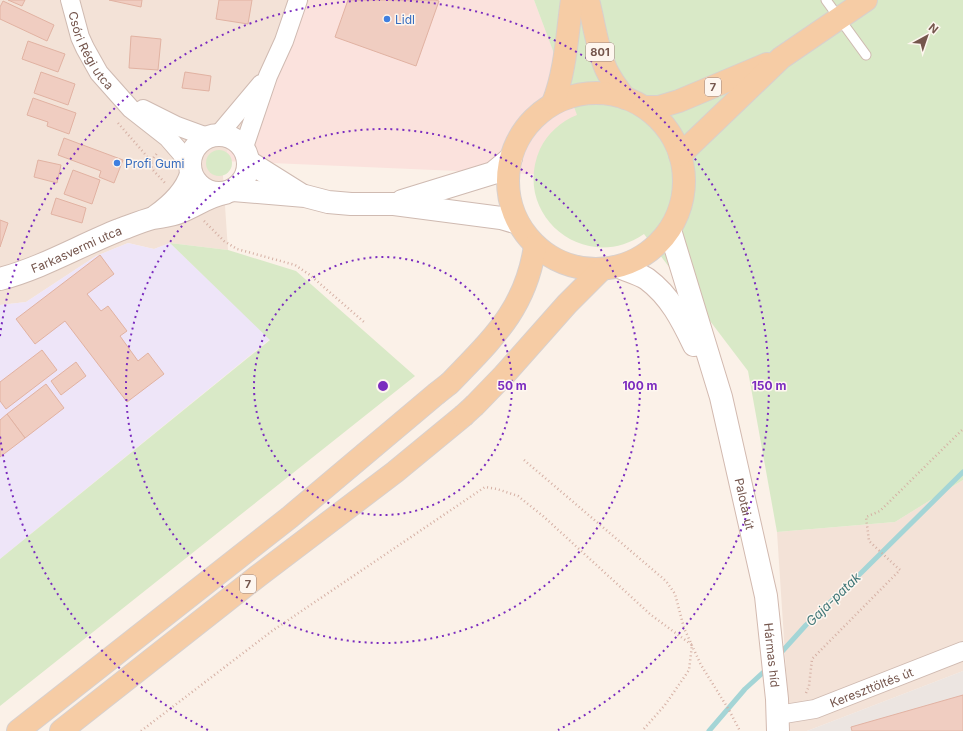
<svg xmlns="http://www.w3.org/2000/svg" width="963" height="731" font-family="Inter,sans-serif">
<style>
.residential{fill:#f3e2d7}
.commercial{fill:#fbe2dd}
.industrial{fill:#ece5e1}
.education{fill:#eee5f8}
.green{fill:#d9e9c7}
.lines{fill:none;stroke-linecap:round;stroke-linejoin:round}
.stream{stroke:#a4d5d6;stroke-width:5}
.building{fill:#f0cdc1;stroke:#e1b2a2}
.service-casing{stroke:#cfbab1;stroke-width:11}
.minor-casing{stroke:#cfbab1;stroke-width:20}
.tertiary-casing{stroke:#cfbab1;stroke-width:24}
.secondary-casing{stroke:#d2b9af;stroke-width:24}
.primary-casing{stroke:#d8d0cd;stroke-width:24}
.path{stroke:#d5b0a4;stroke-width:2.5;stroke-dasharray:1 3;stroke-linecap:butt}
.service{stroke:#fff;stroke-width:9}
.minor{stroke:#fff;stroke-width:18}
.tertiary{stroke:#fff;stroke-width:22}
.secondary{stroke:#fff;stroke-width:22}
.primary{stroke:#f6cca5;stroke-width:22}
.primary-bridge-casing{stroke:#d8d0cd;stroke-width:24;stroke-linecap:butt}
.primary-bridge{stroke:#f6cca5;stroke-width:22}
.ring{fill:none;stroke:#7b2cbf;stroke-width:2;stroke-dasharray:2 4}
.shop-dot{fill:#3f7fe0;stroke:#fef6ef;stroke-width:1.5}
.labels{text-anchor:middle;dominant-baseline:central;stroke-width:3;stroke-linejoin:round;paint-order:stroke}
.shield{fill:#fef6ef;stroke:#9e867e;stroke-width:1}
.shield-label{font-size:11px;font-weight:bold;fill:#75564d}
.shop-label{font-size:12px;fill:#366cbe;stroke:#fef6ef;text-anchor:start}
.street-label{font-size:12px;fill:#75564d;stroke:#fef6ef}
.water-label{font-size:13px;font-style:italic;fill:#417778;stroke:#fef6ef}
.centre{fill:#7b2cbf;stroke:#fef6ef;stroke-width:2}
.ring-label{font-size:12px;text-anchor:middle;font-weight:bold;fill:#7b2cbf;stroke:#fef6ef;stroke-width:3;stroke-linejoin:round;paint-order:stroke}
</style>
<rect width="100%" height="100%" fill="#fbf1e8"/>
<g class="residential">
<polygon points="0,0 310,0 222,161 228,250 170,243 154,249 128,243 96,256 26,302 0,305"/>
<polygon points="963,480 963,671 807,731 790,731 777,532 895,522"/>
</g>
<polygon class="commercial" points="310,0 534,0 601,177 222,161"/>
<polygon class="industrial" points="963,671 963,731 807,731"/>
<polygon class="education" points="128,243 154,249 170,243 270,339 0,559 0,305 26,302 96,256"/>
<g class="green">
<path d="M534,0h429v480l-68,42 -118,10 -29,-161 -104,-137c-59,41 -133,-19 -104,-85 7,-15 21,-28 37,-34z"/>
<circle cx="219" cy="163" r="13"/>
<polygon points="170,243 228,250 296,271 415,376 0,706 0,559 270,340"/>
</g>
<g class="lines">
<g class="stream">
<polyline points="778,656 806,625 861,573 963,472"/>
<polyline points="709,731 745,689 768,668"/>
</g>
</g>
<g class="building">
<polygon points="8,0 25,0 22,6"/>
<polygon points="109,0 142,0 141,7"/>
<polygon points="219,0 252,0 248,24 216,19"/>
<polygon points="348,0 435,0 439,1 416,66 335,37"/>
<polygon points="3,1 54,25 47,41 0,19 0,7"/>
<polygon points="131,36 161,39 158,70 129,68"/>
<polygon points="28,41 65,54 58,72 22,59"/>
<polygon points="41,72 75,84 68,105 34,93"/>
<polygon points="185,72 211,76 209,91 182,88"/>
<polygon points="33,98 76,113 69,134 47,126 48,122 27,115"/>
<polygon points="64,138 123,160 114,183 99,177 101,171 58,155"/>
<polygon points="38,160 61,165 57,183 34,177"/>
<polygon points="73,170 100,180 92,204 64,194"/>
<polygon points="56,198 86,208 82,223 51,214"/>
<polygon points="0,220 8,223 0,247"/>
<polygon points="100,255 114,274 87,294 101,311 108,306 127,331 120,336 138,361 148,353 164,374 127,402 65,321 35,344 16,319"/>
<polygon points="42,350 57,370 6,409 0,401 0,382"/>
<polygon points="76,362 86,376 61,395 51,381"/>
<polygon points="46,384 64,408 25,438 7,414"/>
<polygon points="7,414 25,438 0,457 0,420"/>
<polygon points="963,695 963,731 852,731 851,727"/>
</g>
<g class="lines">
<g class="service-casing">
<polyline id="service" points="826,0 866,55"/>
</g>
<g class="minor-casing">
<g id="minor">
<path id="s1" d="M70,0l10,37 5,11 14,25 32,36 37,29 13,15 8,13"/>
<polyline points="143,109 177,126 207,137"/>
<polyline points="219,134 261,84"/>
<polyline points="244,147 268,76 284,41 298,0"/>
<path id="s2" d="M778,715l37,-6 148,-58"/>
</g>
</g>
<g class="tertiary-casing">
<g id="tertiary">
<circle cx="219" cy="164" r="29"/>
<polyline points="249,162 300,194"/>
<polyline points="233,190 305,196 328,202 351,204 394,204 501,218 518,223"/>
<polyline points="402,201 493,173 511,158"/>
<path d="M156,216c14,-10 30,-25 35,-42"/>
<path id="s3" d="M0,279c42,-11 79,-33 119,-49 11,-4 23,-9 34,-12 10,-2 18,-2 27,-6 16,-6 28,-16 45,-19"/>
</g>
</g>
<g class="secondary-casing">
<g id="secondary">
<path id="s4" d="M670,230l51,167 45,199 11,103 1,32"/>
<path d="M619,267c9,4 20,7 28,12 23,17 35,41 47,66"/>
</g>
</g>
<g class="primary-casing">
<g id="primary">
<path d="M588,0c6,23 9,48 18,69 5,11 12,20 19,29"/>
<circle cx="596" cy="181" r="88"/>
<path d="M553,103c13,-33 14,-69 19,-103"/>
<polyline points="644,107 659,107 679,101 767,64"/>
<polyline points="680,155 781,58 866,0"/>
<path d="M450,383c42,-44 76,-74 85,-137"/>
<polyline points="475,405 504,375 567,304 601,270"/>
<polyline points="18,731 290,517 436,394"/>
<polyline points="61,731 258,576 395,472 463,416"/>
</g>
</g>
<g class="path">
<polyline points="118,123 151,161 152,169 165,183"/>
<polyline points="151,161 158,152"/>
<polyline points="204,221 224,241 237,249 295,265 310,275 364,322"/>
<polyline points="524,460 666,581 675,594 684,628 701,665 729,710 740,731"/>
<polyline points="806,693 809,686 812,659 900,570 869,541 866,517 880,511 963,429"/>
<polyline points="141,731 272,631 485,487 497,489 518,496 543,516 651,615 692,645 689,670 665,705 642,731"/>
</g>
<use href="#service" class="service"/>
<use href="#minor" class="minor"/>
<use href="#tertiary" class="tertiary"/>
<use href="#secondary" class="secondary"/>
<use href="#primary" class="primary"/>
<g class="primary-bridge-casing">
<g id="primary-bridge">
<polyline points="436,394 450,383"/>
<polyline points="463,416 475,405"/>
</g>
</g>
<use href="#primary-bridge" class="primary-bridge"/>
</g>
<g class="ring">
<circle cx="383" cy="386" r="129"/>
<circle cx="383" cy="386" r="257"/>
<path d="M208 730A386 386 0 0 1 0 436M0 336A386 386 0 0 1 380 0M386 0A386 386 0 0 1 558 730"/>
</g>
<g class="shop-dot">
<circle cx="387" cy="19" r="4"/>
<circle cx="117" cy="163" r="4"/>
</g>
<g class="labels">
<g class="shield">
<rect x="586" y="43" width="28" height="18" rx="3"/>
<rect x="705" y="78" width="16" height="18" rx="3"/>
<rect x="240" y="575" width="16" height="18" rx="3"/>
</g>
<g class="shield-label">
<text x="600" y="52">801</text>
<text x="713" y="87">7</text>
<text x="248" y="584">7</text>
</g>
<g class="shop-label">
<text x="395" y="19">Lidl</text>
<text x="125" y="163">Profi Gumi</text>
</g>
<g class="street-label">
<text stroke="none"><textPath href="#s1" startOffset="55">Csóri Régi utca</textPath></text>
<text stroke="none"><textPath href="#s3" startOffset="82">Farkasvermi utca</textPath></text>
<text stroke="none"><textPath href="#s4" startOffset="284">Palotai út</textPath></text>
<text stroke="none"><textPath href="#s4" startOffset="438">Hármas híd</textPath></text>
<text stroke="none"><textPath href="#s2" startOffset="98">Kereszttöltés út</textPath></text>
</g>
<g class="water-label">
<text transform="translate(833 599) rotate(-44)">Gaja-patak</text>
</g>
</g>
<circle cx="383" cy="386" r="6" class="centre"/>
<g class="ring-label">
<text x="512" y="390">50 m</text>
<text x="640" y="390">100 m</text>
<text x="769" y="390">150 m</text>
</g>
<g transform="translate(927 36) rotate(40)" stroke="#fef6ef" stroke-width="3" paint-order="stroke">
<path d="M0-3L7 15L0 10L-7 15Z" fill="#75564d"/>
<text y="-6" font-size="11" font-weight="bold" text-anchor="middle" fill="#75564d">N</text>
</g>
</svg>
